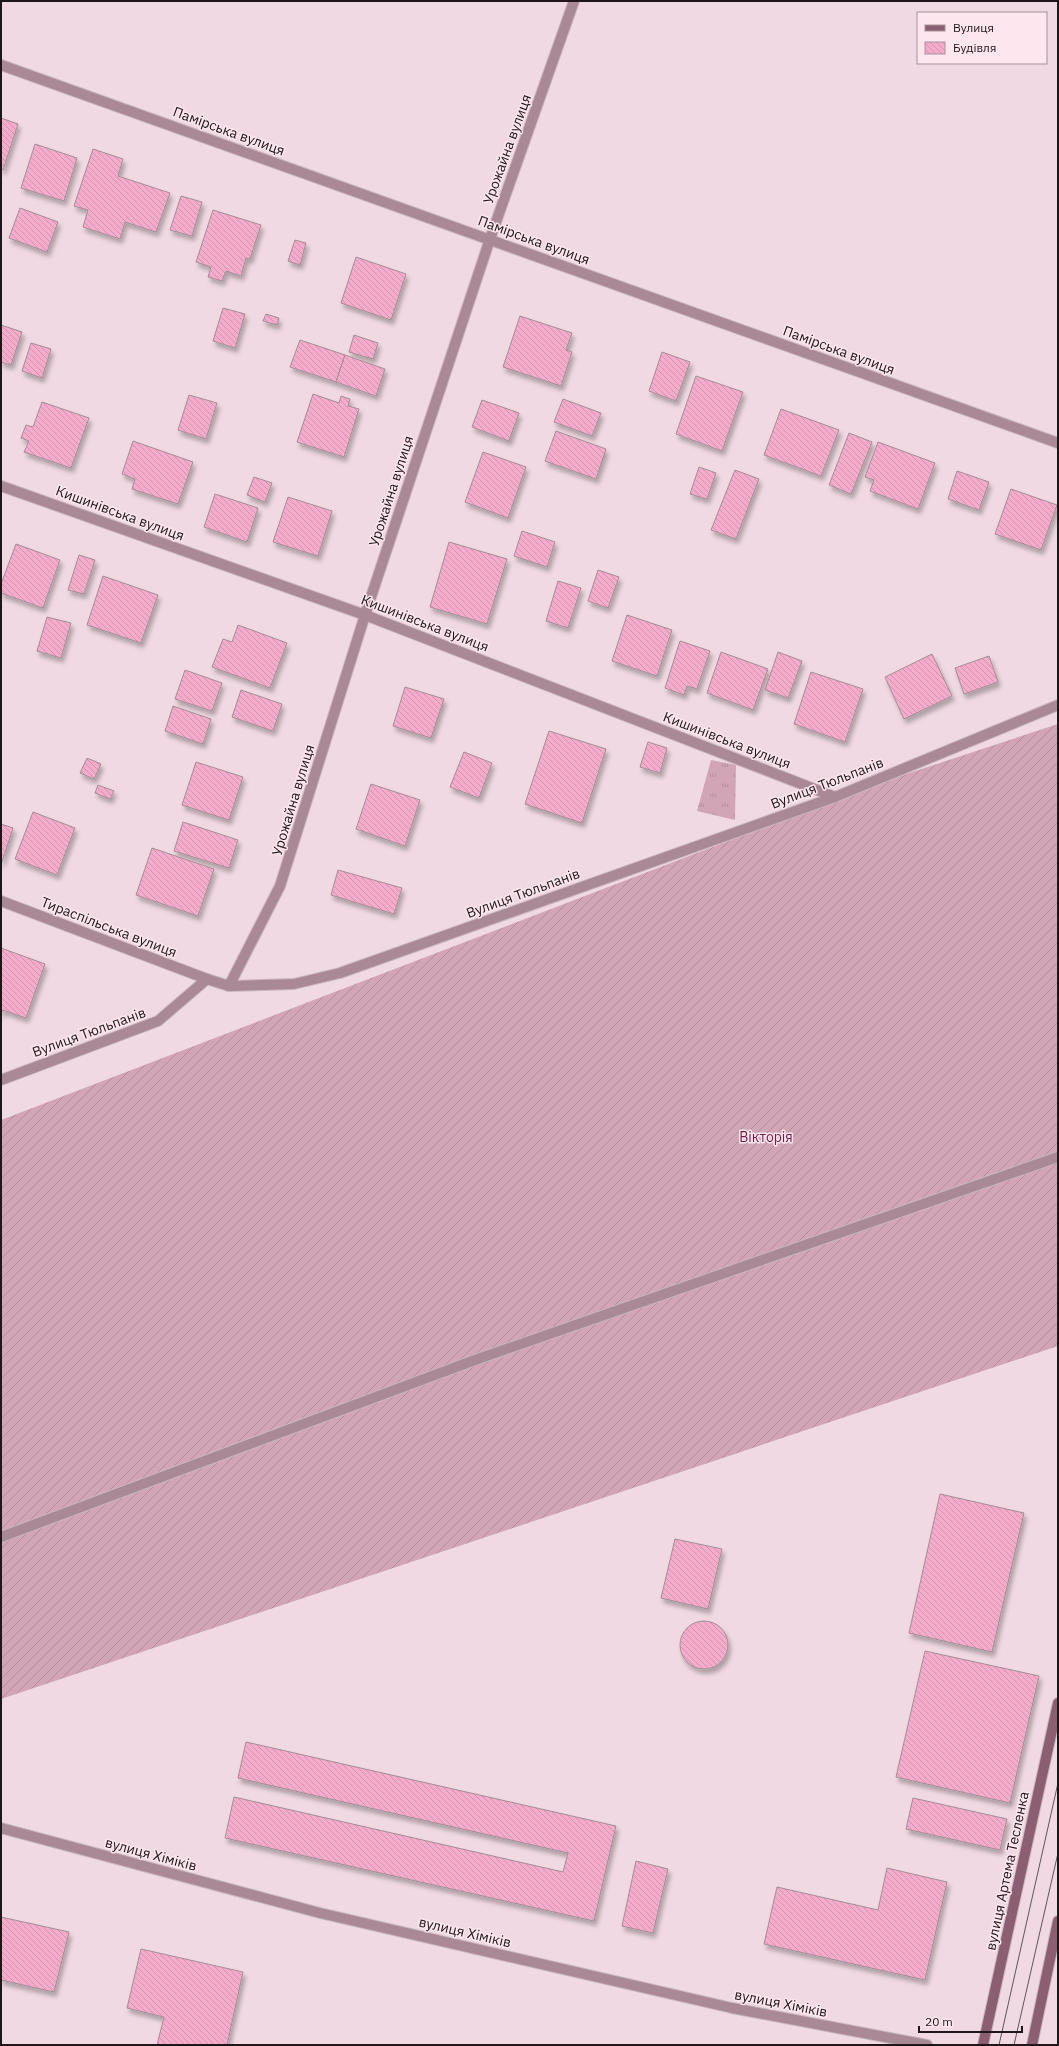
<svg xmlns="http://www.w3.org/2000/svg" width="1059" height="2046" font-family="'IBM Plex Sans',sans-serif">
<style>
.grass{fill:url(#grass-tufts)}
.garden{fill:url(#garden-furrows)}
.building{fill:url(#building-back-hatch);stroke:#a28d95;filter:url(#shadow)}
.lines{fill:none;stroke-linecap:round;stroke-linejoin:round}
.lane-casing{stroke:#cab6be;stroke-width:12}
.street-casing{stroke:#cab6be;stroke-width:12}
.secondary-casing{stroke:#cab6be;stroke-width:12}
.lane{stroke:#a88995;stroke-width:10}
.street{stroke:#a88995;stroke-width:10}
.secondary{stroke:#8b5f71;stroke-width:10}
.tram{stroke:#615459;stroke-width:1}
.labels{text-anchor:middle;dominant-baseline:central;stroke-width:3;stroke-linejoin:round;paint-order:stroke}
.street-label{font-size:14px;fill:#1e1619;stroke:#fee6ef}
.park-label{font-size:14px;fill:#6e1d47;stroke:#fee6ef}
</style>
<defs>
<pattern id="grass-tufts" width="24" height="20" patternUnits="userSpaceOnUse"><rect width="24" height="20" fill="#d1a5b6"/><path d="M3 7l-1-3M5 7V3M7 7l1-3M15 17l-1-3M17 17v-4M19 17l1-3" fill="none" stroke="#b38d9c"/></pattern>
<pattern id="garden-furrows" width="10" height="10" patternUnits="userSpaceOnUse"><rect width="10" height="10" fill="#d1a5b6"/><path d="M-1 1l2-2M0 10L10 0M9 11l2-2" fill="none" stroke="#b38d9c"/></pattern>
<pattern id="building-back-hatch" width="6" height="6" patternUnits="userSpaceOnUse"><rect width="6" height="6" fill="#f4acca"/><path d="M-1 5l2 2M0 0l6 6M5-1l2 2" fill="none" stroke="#d193ad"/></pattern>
<filter id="shadow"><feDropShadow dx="2.5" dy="4.5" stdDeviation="2" flood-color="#0004"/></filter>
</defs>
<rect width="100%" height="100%" fill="#f0d9e2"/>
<polygon class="grass" points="711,760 736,765 735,820 697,811"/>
<polygon class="garden" points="1058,724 1058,1346 1,1699 1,1120 882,782"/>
<g class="building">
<polygon points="1,118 18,124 3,170 1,169"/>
<polygon points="35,144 77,158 64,201 21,188"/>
<polygon points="93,149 123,159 118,176 170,193 156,232 125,222 120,239 83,227 88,210 74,206"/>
<polygon points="181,196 202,202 192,236 170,230"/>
<polygon points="20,208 58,222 47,252 9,238"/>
<polygon points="213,210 261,225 250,259 246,258 241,276 226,271 222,281 208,277 211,267 196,262"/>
<polygon points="295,240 306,243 300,265 288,261"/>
<polygon points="356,257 406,274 391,320 341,303"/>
<polygon points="223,308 245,314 235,348 213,341"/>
<polygon points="266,314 279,318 277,325 263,321"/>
<polygon points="520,316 572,333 566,350 572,352 561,386 503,367"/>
<polygon points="1,325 22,332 11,365 1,362"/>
<polygon points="354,335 378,343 373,359 349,352"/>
<polygon points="300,340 345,355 336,382 290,367"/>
<polygon points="31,343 51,349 42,378 22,371"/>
<polygon points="662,352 690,362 676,401 649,391"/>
<polygon points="345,355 385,369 376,396 336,382"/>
<polygon points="696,376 743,392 722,451 676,434"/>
<polygon points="313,394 339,403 341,396 350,399 348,406 359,409 344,457 297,442"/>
<polygon points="189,395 217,403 206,439 178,430"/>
<polygon points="563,399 601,413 592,436 554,422"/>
<polygon points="482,400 519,413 509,441 472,427"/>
<polygon points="42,402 89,418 71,468 24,452 29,441 21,438 26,425 33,427"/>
<polygon points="781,409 839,430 821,476 764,455"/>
<polygon points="556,431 606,449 596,479 545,461"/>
<polygon points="849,433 872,442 851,494 829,485"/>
<polygon points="133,441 193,462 178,504 132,489 135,479 122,474"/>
<polygon points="878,442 935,463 918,509 870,491 874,480 865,477"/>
<polygon points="483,452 526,467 508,518 465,502"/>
<polygon points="699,467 716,473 707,499 690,494"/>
<polygon points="735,470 759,479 736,539 711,530"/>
<polygon points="957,471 989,482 979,510 948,499"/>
<polygon points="254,477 272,483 265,502 247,495"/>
<polygon points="1011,489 1057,505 1041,550 995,534"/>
<polygon points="215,494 258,508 247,542 204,527"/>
<polygon points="288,497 332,511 318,556 273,542"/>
<polygon points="522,531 555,542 547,567 514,556"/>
<polygon points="449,542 507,559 487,624 430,607"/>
<polygon points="16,544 60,560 43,608 1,593 1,584"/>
<polygon points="79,555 95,560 84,594 68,590"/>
<polygon points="598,570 619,577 608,608 588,601"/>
<polygon points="103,576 158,595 141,643 87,625"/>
<polygon points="558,581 581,588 568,628 546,621"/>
<polygon points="627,615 672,630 657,676 612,661"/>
<polygon points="47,617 71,623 61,658 37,651"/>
<polygon points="238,625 287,643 270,688 212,667 223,639 232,642"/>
<polygon points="680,641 710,651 697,689 687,686 684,695 665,688"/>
<polygon points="721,652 768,669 753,710 707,693"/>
<polygon points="778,652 802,661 788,698 765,690"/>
<polygon points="932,654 952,696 904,719 885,677"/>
<polygon points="989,656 998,682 964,694 955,668"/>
<polygon points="185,670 222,683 212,711 175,699"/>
<polygon points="811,672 863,689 845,742 794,724"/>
<polygon points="405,687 444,699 431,738 393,726"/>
<polygon points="241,690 282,704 273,731 232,717"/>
<polygon points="173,706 211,719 203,744 165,731"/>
<polygon points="549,731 606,749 582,823 525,804"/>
<polygon points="648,742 667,748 660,773 640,767"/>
<polygon points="464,752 492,763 479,798 450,787"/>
<polygon points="87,758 101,764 94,779 80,773"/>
<polygon points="196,762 243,777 229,820 182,805"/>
<polygon points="371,784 420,800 405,846 356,829"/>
<polygon points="98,785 114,791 110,799 95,793"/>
<polygon points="33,812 75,828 57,875 15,859"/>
<polygon points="183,822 238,840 229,868 174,851"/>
<polygon points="1,824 13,828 2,862 1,862"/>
<polygon points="152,848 214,869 198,916 136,895"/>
<polygon points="338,870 402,888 394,914 331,895"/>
<polygon points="1,948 45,964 26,1018 3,1010 1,1014"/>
<polygon points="940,1494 1024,1513 992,1652 909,1633"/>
<polygon points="675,1539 722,1549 708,1609 661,1598"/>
<circle cx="704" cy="1645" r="24"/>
<polygon points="925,1651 1039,1676 1010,1803 896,1777"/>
<polygon points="246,1742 616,1826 594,1921 225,1838 234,1797 563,1872 568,1853 238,1778"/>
<polygon points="913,1798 1007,1819 1000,1850 906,1829"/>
<polygon points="636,1861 668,1869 653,1933 622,1926"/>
<polygon points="887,1868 947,1882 925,1980 764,1944 777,1887 878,1910"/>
<polygon points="1,1917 69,1932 54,1992 1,1980"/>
<polygon points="141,1949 243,1972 227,2045 157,2045 164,2017 127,2008"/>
</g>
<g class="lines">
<g class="lane-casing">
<polyline id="lane" points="1,1537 475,1360 1058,1157"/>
</g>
<g class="street-casing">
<g id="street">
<polyline points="1,65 1058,443"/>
<polyline points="1,486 365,615 835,797"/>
<polyline points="1,901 207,979"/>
<polyline points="229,986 280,886 365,615 490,239 574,1"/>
<polyline points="1,1080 158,1021 207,979 229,986 294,984 340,973 835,797 1058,705"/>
<polyline points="1,1828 320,1913 732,2008 927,2045"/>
</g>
</g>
<g class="secondary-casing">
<g id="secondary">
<polyline points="983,2045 1058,1703"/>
<polyline points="1032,2045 1058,1921"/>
</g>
</g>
<use href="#lane" class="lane"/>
<use href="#street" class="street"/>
<use href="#secondary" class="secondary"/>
<g class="tram">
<polyline points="999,2045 1058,1783"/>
<polyline points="1014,2045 1058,1853"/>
</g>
</g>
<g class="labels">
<g class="street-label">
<text transform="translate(229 131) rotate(20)">Памірська вулиця</text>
<text transform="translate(507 149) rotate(-70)">Урожайна вулиця</text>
<text transform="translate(534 240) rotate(20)">Памірська вулиця</text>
<text transform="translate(839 350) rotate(20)">Памірська вулиця</text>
<text transform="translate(391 491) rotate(-72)">Урожайна вулиця</text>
<text transform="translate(120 513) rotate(20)">Кишинівська вулиця</text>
<text transform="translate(425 623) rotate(21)">Кишинівська вулиця</text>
<text transform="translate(727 740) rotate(21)">Кишинівська вулиця</text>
<text transform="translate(827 783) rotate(-21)">Вулиця Тюльпанів</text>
<text transform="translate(293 800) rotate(-73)">Урожайна вулиця</text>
<text transform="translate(523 893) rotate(-20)">Вулиця Тюльпанів</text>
<text transform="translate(109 927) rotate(21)">Тираспільська вулиця</text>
<text transform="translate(89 1032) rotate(-20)">Вулиця Тюльпанів</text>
<text transform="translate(151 1854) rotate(15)">вулиця Хіміків</text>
<text transform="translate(1007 1871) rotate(-78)">вулиця Артема Тесленка</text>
<text transform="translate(465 1932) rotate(13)">вулиця Хіміків</text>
<text transform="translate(781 2003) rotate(11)">вулиця Хіміків</text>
</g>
<g class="park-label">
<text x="766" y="1137">Вікторія</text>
</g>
</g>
<rect width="1059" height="2046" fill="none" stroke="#1e1619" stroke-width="4"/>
<rect x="917" y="12" width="130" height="52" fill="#fee6ef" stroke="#a49399"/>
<rect x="925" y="25" width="20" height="6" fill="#8b5f71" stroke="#a49399"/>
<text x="953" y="32" font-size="12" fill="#1e1619">Вулиця</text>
<rect x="925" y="42" width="20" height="12" fill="url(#building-back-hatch)" stroke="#a49399"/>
<text x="953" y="52" font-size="12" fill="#1e1619">Будівля</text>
<path d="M919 2026v6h103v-6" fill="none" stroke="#1e1619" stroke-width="2"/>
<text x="925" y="2026" font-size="12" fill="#1e1619" stroke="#fee6ef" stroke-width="3" paint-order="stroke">20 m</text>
</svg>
